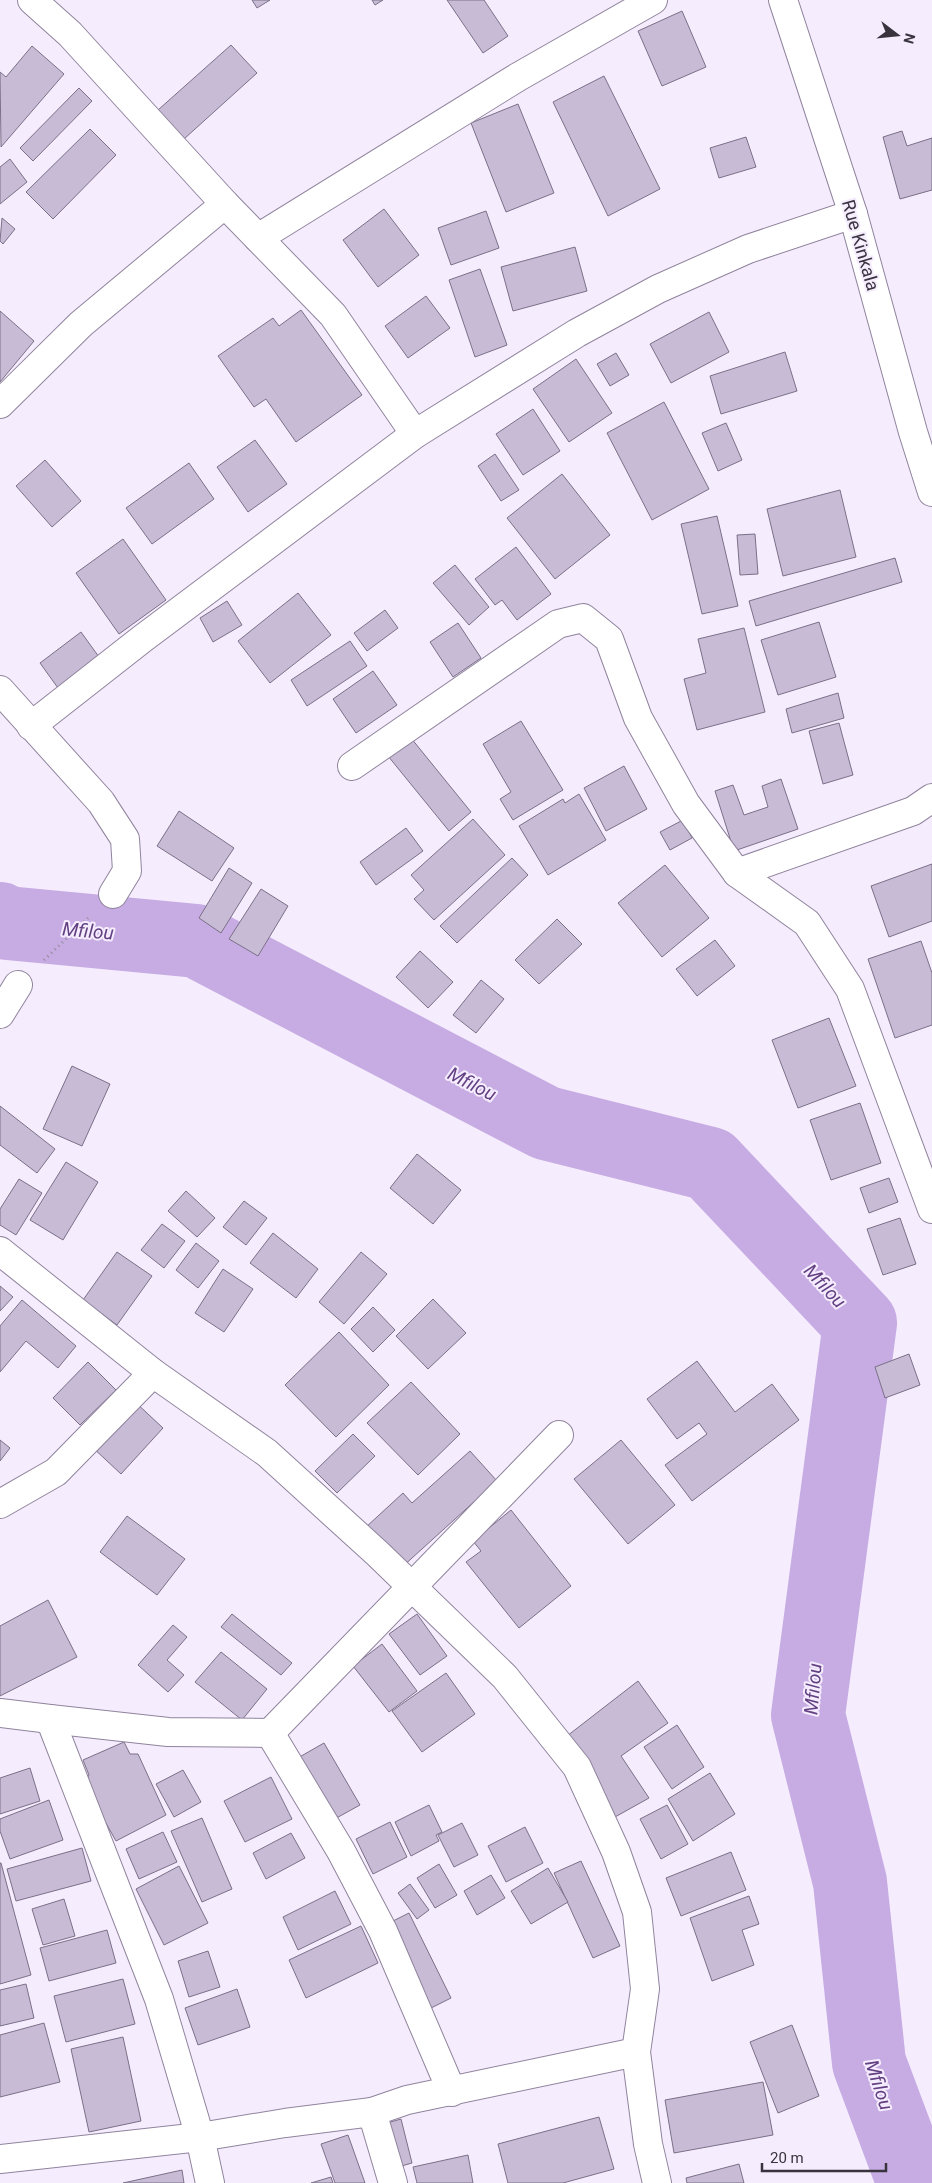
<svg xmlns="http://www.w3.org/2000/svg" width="932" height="2183" font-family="Roboto,sans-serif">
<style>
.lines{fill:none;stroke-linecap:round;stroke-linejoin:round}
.river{stroke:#c7ace3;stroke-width:74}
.building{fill:#c8bbd6;stroke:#7b7088}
.street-casing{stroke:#90849d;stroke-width:30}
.path{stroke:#928b99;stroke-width:3;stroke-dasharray:1 4;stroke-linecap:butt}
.street{stroke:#fff;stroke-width:28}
.labels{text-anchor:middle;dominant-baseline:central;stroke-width:4;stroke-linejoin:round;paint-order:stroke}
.street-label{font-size:18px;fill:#38333d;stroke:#f5edfe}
.water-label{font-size:19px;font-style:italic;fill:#624082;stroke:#f5edfe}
</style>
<rect width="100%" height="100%" fill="#f5edfe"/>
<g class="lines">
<polyline class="river" points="0,919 7,923 197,941 546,1123 710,1164 860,1323 808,1715 850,1882 869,2063 914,2183"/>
</g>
<g class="building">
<polygon points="252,0 270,0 257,8"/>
<polygon points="372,0 383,0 375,5"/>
<polygon points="447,0 484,0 508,36 483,53"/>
<polygon points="682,11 706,67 662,86 638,31"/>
<polygon points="231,45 257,73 184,139 158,110"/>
<polygon points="32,46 64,74 1,147 0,72 6,77"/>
<polygon points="604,76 660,189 608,216 553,102"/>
<polygon points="79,88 92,101 33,161 20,148"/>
<polygon points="518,104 554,193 506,212 471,123"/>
<polygon points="90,129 116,155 53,219 26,192"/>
<polygon points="902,131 907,146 932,138 932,190 900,199 883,137"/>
<polygon points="746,137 756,167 719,178 710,148"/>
<polygon points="10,159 27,182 0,204 0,167"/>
<polygon points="384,209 419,255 378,287 343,240"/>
<polygon points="486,211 499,248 451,265 438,228"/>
<polygon points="2,218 15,229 3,244 0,241"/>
<polygon points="575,247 587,291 513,311 501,267"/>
<polygon points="480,269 507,345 475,357 449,280"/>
<polygon points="426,296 450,328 408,358 385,326"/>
<polygon points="301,310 362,395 296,442 266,399 254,407 218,356 273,318 279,326"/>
<polygon points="0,311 34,341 0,382"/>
<polygon points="709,312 729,352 671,383 650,344"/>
<polygon points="785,352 797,391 721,414 710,376"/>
<polygon points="616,353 629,375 610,386 597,364"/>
<polygon points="576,359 612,413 569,442 533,389"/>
<polygon points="664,402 709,489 652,520 607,433"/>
<polygon points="533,409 560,451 523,475 496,434"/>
<polygon points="726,423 742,460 718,471 702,433"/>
<polygon points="255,440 287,484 248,512 217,467"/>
<polygon points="495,454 519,490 501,501 478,466"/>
<polygon points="45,460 81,501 52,527 16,486"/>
<polygon points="189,463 214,499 152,544 126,508"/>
<polygon points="562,474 610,535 555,579 507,518"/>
<polygon points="840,490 856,557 783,576 767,509"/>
<polygon points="717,516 738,606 702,614 681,524"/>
<polygon points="755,534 758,574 740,575 737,535"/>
<polygon points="123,539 166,600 119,634 76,573"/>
<polygon points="516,547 551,594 517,620 502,600 495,605 475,579"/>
<polygon points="895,558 902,582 756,626 749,601"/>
<polygon points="455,565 489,607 469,625 433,583"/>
<polygon points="298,593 331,635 270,683 238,641"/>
<polygon points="227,601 242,625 213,642 200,618"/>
<polygon points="385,610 398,628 367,651 354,633"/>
<polygon points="819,622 836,677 778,695 761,640"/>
<polygon points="458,623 481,658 453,677 430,642"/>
<polygon points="744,628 765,712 697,730 684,679 706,673 698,639"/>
<polygon points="81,632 99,657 58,688 40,663"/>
<polygon points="350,641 367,666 307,706 291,680"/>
<polygon points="373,671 397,705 356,733 333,699"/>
<polygon points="838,693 844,718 792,733 786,709"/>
<polygon points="521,721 563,790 513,820 500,799 511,792 483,744"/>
<polygon points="839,723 853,775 823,784 809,731"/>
<polygon points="411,738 471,812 449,831 388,756"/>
<polygon points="624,766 647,809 606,831 584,788"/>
<polygon points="781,779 798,829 734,851 715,791 733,785 744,815 768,807 762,786"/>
<polygon points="579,794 606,840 548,875 519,826 563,799 565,803"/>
<polygon points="179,811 234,848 212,881 157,846"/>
<polygon points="473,819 505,855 434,920 414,899 424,890 411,875"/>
<polygon points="683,820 692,838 670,850 660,832"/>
<polygon points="406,828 423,851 376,885 360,862"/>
<polygon points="512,858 528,875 457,943 440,926"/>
<polygon points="932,864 932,921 889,937 871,886"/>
<polygon points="665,865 709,918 662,957 618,903"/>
<polygon points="229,868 252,883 221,933 199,918"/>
<polygon points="261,889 288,906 258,956 229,939"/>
<polygon points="557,919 582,944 539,984 515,960"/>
<polygon points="715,940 735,966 697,996 676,969"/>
<polygon points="921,941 932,973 932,1025 895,1038 868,959"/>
<polygon points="420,951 453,982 428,1008 396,977"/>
<polygon points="481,980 504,999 476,1033 453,1015"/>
<polygon points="829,1018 856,1086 798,1108 772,1040"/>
<polygon points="72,1066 110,1084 82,1146 43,1129"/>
<polygon points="860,1103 881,1163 831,1180 810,1120"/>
<polygon points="0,1106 55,1149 37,1173 0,1145"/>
<polygon points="417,1154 461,1190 433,1224 390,1188"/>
<polygon points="66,1162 98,1182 63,1240 30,1220"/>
<polygon points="889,1178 898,1202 869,1213 860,1188"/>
<polygon points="19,1179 42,1193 16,1235 0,1225 0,1209"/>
<polygon points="186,1191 215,1218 197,1237 168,1211"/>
<polygon points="244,1201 267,1218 246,1245 223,1227"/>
<polygon points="900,1218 916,1264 883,1275 867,1229"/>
<polygon points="162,1224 185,1241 164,1268 141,1250"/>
<polygon points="273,1233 318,1269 296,1298 250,1263"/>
<polygon points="196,1243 219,1261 198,1288 176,1270"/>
<polygon points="117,1252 152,1276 117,1325 83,1300"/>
<polygon points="361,1252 387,1274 344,1324 319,1302"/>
<polygon points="223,1269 253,1289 224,1332 195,1313"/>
<polygon points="0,1286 13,1297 0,1311"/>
<polygon points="433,1299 466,1333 428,1369 396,1336"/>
<polygon points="22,1300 76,1346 58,1368 26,1341 0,1372 0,1326"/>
<polygon points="373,1307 395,1330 373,1352 351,1329"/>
<polygon points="339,1332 389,1385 336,1437 285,1385"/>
<polygon points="909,1354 920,1385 885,1398 875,1367"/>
<polygon points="697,1361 735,1412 772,1384 799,1420 692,1501 665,1465 707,1434 699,1423 677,1439 647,1399"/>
<polygon points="88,1362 116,1390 80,1425 53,1398"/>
<polygon points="411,1382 460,1434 418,1475 367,1423"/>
<polygon points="133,1400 163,1428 121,1474 91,1446"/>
<polygon points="353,1434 375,1456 337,1493 315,1471"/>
<polygon points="0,1440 10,1448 0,1461"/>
<polygon points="621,1440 675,1505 628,1544 574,1479"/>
<polygon points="470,1451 497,1481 401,1568 365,1528 403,1493 412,1503"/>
<polygon points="511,1510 571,1586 519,1628 466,1562 481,1551 473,1541"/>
<polygon points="127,1516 185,1559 157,1595 100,1552"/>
<polygon points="48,1600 77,1657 0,1696 0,1626"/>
<polygon points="232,1614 292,1663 281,1675 221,1627"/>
<polygon points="417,1614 447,1656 420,1675 389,1634"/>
<polygon points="173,1625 187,1637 167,1660 184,1675 168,1692 138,1665"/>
<polygon points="382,1644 417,1691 389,1712 353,1666"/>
<polygon points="221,1652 267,1689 242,1720 195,1682"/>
<polygon points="446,1673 475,1714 422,1752 392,1711"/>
<polygon points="638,1681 668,1723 621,1756 649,1798 615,1817 567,1736"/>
<polygon points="677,1725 704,1767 672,1789 644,1747"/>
<polygon points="124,1742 130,1754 138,1754 166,1815 116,1841 84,1784 89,1775 83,1760"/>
<polygon points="324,1743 360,1805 331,1821 296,1759"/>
<polygon points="30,1768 40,1801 0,1814 0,1778"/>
<polygon points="183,1770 201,1802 174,1817 156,1784"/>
<polygon points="710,1773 735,1814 693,1841 668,1799"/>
<polygon points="271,1777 292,1819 245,1842 224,1801"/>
<polygon points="49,1800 63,1840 10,1859 0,1831 0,1819"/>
<polygon points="429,1805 442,1832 436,1835 439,1841 411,1856 395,1822"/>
<polygon points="667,1805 688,1844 661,1859 640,1819"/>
<polygon points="202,1818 232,1889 202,1902 171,1831"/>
<polygon points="390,1822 407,1857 373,1874 356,1839"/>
<polygon points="462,1823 478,1855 454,1867 438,1835"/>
<polygon points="525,1827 543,1863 506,1882 488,1846"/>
<polygon points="163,1832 177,1862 139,1879 126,1849"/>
<polygon points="291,1833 305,1858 266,1879 253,1853"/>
<polygon points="82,1848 91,1881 16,1901 7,1869"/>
<polygon points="731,1852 746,1890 681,1916 666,1878"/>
<polygon points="581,1861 620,1946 593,1958 554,1873"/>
<polygon points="1,1863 31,1975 0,1984 0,1863"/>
<polygon points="439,1864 457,1895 435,1908 417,1878"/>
<polygon points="179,1866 208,1923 164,1945 136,1889"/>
<polygon points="548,1868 568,1902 531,1924 511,1891"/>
<polygon points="491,1875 505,1898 477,1915 464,1891"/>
<polygon points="410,1884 429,1910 417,1919 398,1893"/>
<polygon points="335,1891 351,1924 298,1950 283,1917"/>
<polygon points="749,1896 759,1924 742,1930 754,1965 712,1981 690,1918"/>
<polygon points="64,1899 75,1936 43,1945 32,1909"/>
<polygon points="409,1913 451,1998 425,2011 383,1926"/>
<polygon points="361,1926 378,1963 306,1998 289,1960"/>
<polygon points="107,1930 116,1963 49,1981 40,1948"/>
<polygon points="208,1951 220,1987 189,1997 178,1961"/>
<polygon points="123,1979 135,2024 66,2042 54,1996"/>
<polygon points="26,1984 34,2018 0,2026 0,1990"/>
<polygon points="237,1989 250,2027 198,2045 185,2008"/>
<polygon points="44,2023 60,2082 0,2097 0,2035"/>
<polygon points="792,2025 819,2096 778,2113 750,2042"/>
<polygon points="123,2037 141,2121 89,2132 71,2049"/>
<polygon points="763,2082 773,2135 674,2153 665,2100"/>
<polygon points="599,2117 614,2169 563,2183 508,2183 498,2144"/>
<polygon points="401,2119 412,2163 391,2169 380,2125"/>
<polygon points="348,2135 365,2183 335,2183 321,2144"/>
<polygon points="468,2155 473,2183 417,2183 413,2167"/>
<polygon points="739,2164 744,2183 687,2183 686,2178"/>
<polygon points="182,2170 184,2183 123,2183"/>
<polygon points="331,2177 333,2183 311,2183"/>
</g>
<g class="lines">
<g class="street-casing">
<g id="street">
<polyline points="32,0 70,34 225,204 333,315 415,434"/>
<polyline points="783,0 853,214 913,432 932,492"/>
<polyline points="258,238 518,77 653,0"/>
<polyline points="0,404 81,324 225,204"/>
<polyline points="0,690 101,802 125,839 127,871 113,894"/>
<polyline points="31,726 142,639 415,434 577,333 658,289 748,249 853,214"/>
<polyline points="352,766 558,624 583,618 609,639 638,718 686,804 737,873 807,923 850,989 932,1209"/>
<polyline points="737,873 913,811 932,798"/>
<polyline points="0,1014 18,985"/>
<polyline points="0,1251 153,1373 267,1453 378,1554 505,1677 577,1767 616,1852 637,1912 645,1989 636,2052 648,2144 657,2183"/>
<polyline points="0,1504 56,1472 153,1373"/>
<polyline points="0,1713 50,1719 159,1999 200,2137 210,2183"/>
<polyline points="50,1719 168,1732 270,1733 559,1435"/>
<polyline points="270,1733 341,1851 383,1931 452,2092"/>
<polyline points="372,2112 393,2183"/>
<polyline points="0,2159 200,2137 285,2123 372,2112 407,2100 636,2052"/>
</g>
</g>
<polyline class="path" points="44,960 88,918"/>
<use href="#street" class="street"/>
</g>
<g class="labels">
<g class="street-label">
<text transform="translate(861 245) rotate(74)">Rue Kinkala</text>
</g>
<g class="water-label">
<text transform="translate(88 931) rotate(5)">Mfilou</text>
<text transform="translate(472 1084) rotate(27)">Mfilou</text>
<text transform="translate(825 1286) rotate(47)">Mfilou</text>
<text transform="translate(813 1689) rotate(-85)">Mfilou</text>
<text transform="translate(879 2085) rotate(72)">Mfilou</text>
</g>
</g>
<g transform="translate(897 35) rotate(106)" stroke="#f5edfe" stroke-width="4" paint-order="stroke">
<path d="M0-4L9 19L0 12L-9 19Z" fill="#38333d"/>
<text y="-8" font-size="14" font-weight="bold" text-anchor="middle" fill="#38333d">N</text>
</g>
<path d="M762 2163v8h124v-8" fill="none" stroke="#38333d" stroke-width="2.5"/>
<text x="770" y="2163" font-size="15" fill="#38333d" stroke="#f5edfe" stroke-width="4" paint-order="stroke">20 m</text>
</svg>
